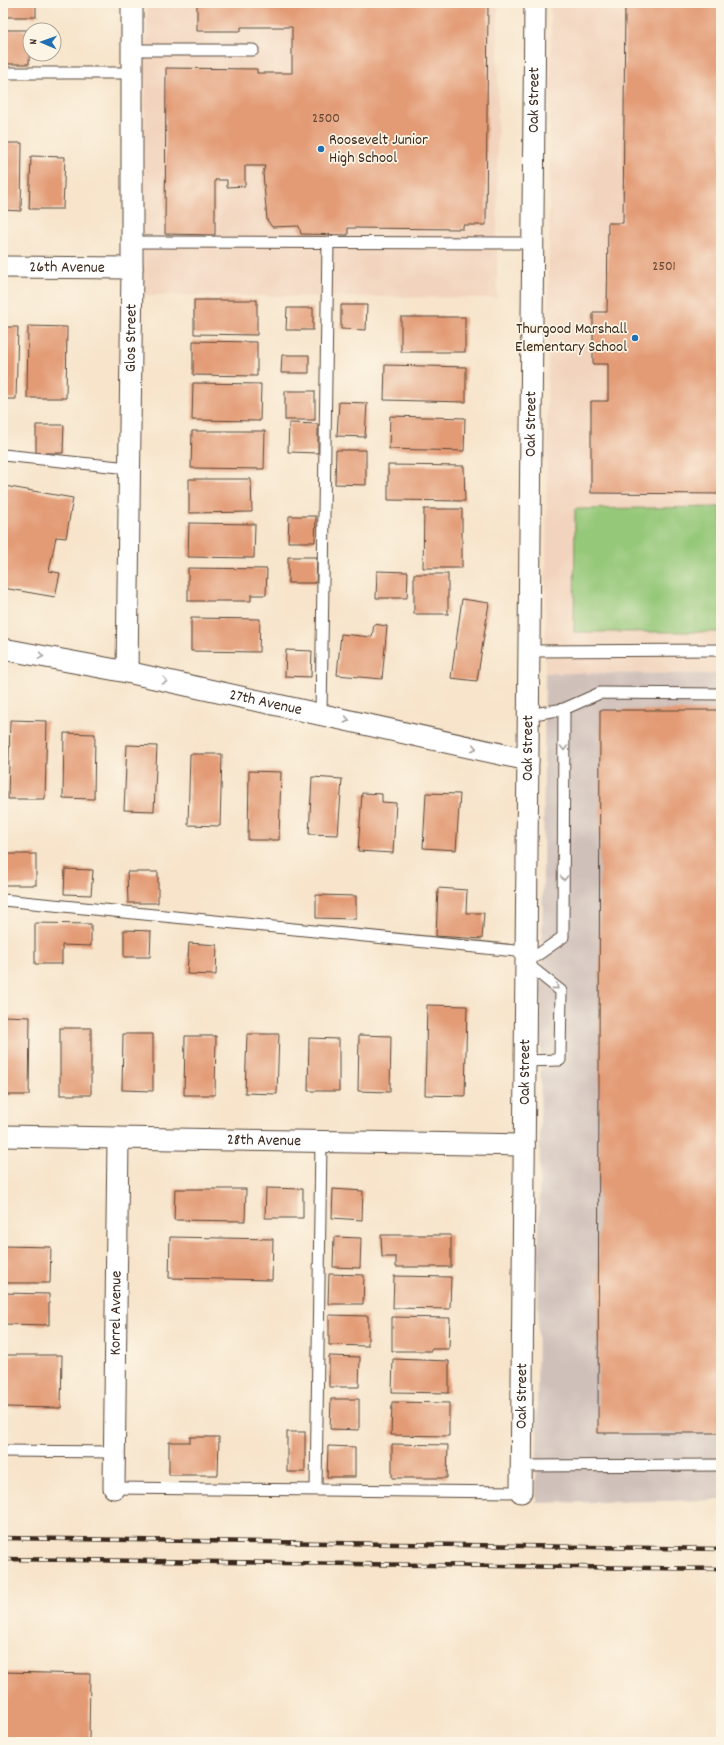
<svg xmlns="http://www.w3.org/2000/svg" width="724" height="1745" font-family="Dekko,sans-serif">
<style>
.built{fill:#f2d4be}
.industrial{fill:#cfc0ba}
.green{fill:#95c879;stroke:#68794c}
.building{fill:#e39b76}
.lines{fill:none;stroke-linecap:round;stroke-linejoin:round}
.lane-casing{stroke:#574638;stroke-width:13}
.street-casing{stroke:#574638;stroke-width:23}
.lane{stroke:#fff;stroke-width:11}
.street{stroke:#fff;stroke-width:21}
.rail-casing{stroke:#3b2a1e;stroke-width:4.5}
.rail{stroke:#fcf5e5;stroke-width:3;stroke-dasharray:9;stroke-linecap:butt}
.oneway{stroke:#a79f9a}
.poi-dot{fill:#1f6fb2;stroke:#fcf5e5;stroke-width:1.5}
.labels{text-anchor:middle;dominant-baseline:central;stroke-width:3.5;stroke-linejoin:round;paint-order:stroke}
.number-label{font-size:14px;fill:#654634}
.street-label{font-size:16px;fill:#3b2a1e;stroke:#fcf5e5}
.poi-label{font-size:16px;fill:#3b2a1e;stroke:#fcf5e5;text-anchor:start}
</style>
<rect width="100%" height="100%" fill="#fcf5e5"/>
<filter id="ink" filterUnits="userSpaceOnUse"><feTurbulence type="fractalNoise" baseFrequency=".025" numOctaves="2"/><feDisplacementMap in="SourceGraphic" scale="8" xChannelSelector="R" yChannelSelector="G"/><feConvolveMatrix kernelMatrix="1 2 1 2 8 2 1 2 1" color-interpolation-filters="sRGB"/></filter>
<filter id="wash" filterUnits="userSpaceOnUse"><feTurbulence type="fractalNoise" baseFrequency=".012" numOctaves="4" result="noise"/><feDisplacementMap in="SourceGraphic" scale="16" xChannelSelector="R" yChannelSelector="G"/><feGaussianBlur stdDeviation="0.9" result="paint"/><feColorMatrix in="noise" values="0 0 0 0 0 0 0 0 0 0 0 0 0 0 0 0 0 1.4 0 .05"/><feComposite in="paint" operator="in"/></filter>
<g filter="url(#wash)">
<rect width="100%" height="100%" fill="#f7e4cb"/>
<g class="built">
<polygon points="147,3 498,3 497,298 141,295"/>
<polygon points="551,3 721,3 721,674 545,673"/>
</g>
<polygon class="industrial" points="545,673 721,674 721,1500 536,1503"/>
<polygon class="green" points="721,507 721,632 574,632 575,509"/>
<g id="blocks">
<g class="building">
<rect x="3" y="3" width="33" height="14"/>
<polygon points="197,3 488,3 486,225 463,225 463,229 348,228 348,235 301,234 299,226 272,227 267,220 263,173 265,166 245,166 245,186 227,187 227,180 215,180 215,235 165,234 166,68 257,69 257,73 292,73 292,27 241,27 241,31 197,31"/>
<polygon points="625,3 721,3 721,494 591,493 591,401 608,401 608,364 593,364 593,312 607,312 608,223 623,223"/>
<polygon points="3,30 30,30 29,64 3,64"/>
<polygon points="3,143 22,143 21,211 3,210"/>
<polygon points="31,156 65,157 63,209 29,209"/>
<polygon points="194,300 257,300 257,335 194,334"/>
<polygon points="341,305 367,305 366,330 341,329"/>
<polygon points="287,308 313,308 313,330 286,330"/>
<rect x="401" y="317" width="64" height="35"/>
<polygon points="28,326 67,327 66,398 27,398"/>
<polygon points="3,327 18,327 16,399 3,399"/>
<polygon points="193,341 257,342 257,376 193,375"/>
<polygon points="282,355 309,355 309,373 281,373"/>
<polygon points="385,365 466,367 466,402 384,400"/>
<polygon points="193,383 261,384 260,421 192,420"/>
<rect x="285" y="391" width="30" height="29"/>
<polygon points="339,402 367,403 365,437 337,436"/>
<polygon points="390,416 465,418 464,451 389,449"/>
<polygon points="289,423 318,424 318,453 288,452"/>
<polygon points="36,425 64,425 63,453 36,453"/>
<polygon points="192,431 265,431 264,469 191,468"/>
<polygon points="336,450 366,450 366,485 335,484"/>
<polygon points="388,465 464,466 465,501 388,500"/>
<polygon points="189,479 251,479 252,512 189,513"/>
<polygon points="4,486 73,498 66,538 56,537 49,571 60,573 55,597 3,588"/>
<polygon points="424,509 462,509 462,568 423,568"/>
<polygon points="289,516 316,516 315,542 288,542"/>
<polygon points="189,523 255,524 254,558 188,557"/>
<polygon points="288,557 317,557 316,583 288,583"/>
<polygon points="188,568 267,569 266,595 251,595 251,601 188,601"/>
<polygon points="377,571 408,572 407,598 376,598"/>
<rect x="414" y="574" width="34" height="40"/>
<polygon points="462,599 489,603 477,681 451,678"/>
<polygon points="191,618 260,619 259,652 191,651"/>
<polygon points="374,624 387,626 382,679 337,675 341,634 372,637"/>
<polygon points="286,650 312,651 311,677 285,676"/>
<polygon points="600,710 721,710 721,1433 598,1433"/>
<polygon points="10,720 47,721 45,799 8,799"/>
<polygon points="64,733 95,734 94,799 63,798"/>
<polygon points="127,745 157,746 154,811 124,810"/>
<polygon points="190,754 222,754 220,826 188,825"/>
<polygon points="249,771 281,772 279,840 248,840"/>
<polygon points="312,777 342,779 338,835 309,834"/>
<polygon points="362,793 382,794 382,802 396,803 393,853 358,851"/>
<polygon points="426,793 460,794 456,850 423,848"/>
<rect x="4" y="854" width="32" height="31"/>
<polygon points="65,869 93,870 91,895 64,894"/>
<polygon points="127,872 158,872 158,903 128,903"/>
<polygon points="438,888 467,890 466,913 484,913 482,939 436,936"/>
<polygon points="316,895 356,896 356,919 316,918"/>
<polygon points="35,923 91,924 91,946 62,945 62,964 35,964"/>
<polygon points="124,930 151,931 150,957 124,957"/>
<polygon points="189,943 217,945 216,975 187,974"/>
<polygon points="427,1005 467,1006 465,1096 425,1095"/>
<polygon points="3,1016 30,1017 29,1095 3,1095"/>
<rect x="60" y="1028" width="31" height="67"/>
<polygon points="123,1034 153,1034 153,1091 122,1090"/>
<polygon points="247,1034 279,1034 277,1094 245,1093"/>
<polygon points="359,1035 391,1036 390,1092 358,1091"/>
<polygon points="185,1036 216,1036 215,1095 184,1095"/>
<polygon points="309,1038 339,1039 339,1091 308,1091"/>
<polygon points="266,1188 303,1189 303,1218 265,1218"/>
<polygon points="175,1189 246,1189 245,1221 174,1220"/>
<polygon points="333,1189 363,1191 362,1220 332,1218"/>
<polygon points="381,1235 451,1235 451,1267 396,1267 396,1257 382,1257"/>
<polygon points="170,1237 273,1239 272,1280 169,1278"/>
<polygon points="334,1237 361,1238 360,1268 333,1267"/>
<polygon points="3,1246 51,1247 50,1283 3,1283"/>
<polygon points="329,1274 364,1275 363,1304 328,1304"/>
<polygon points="394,1276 451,1277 450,1309 393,1308"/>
<polygon points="3,1293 49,1294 49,1325 3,1324"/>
<polygon points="329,1315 368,1316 368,1346 329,1345"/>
<polygon points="392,1317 450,1318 449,1349 431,1349 431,1351 392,1351"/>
<polygon points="3,1355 62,1355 61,1408 3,1407"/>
<polygon points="329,1356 360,1357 359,1387 329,1387"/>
<polygon points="393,1359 449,1361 449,1393 392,1392"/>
<polygon points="331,1399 359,1399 359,1430 330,1429"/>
<polygon points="392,1402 449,1403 449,1436 391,1435"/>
<rect x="287" y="1432" width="18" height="40"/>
<polygon points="190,1437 219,1437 218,1475 169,1475 169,1442 190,1442"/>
<polygon points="392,1444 448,1445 447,1478 392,1478"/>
<polygon points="328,1446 355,1447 355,1477 327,1477"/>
<polygon points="3,1672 90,1674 89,1742 3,1742"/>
</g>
</g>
</g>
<g filter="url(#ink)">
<use href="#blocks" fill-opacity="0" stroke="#574638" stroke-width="1"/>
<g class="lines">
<g class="lane-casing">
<g id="lane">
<polyline points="132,50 253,50"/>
<polyline points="3,73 132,73"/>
<polyline points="132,242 533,243"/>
<polyline points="3,455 129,468"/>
<polyline points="529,651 721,650"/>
<polyline points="321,715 328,242"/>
<polyline points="528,715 564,709 600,693 721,694"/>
<polyline points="3,900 526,952"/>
<polyline points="525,1061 560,1060 561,991 526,963 563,937 564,709"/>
<polyline points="3,1451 115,1452"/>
<polyline points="521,1466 721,1465"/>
<polyline points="114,1488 521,1492"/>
<polyline points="316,1489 321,1142"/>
</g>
</g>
<g class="street-casing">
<g id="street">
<path id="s1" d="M3,267l129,1"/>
<path id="s2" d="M3,649l124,23 401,88"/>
<path id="s3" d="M127,672l5,-404v-265"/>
<path id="s4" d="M3,1136l521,9"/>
<path id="s5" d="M114,1488l4,-350"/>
<path id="s6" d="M521,1492l14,-1489"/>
</g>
</g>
<use href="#lane" class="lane"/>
<use href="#street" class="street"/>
<g class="rail-casing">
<g id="rail">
<polyline points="3,1538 721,1549"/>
<polyline points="3,1559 721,1569"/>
</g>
</g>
<use href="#rail" class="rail"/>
</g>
<defs><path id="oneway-chevron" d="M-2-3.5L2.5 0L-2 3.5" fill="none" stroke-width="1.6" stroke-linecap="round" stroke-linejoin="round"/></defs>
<g class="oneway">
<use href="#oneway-chevron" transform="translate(41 656) rotate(11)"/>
<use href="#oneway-chevron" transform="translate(165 681) rotate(12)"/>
<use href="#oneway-chevron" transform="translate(347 720) rotate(12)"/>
<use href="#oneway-chevron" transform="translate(474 748) rotate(12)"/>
<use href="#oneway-chevron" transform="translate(564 748) rotate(90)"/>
<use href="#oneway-chevron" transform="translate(564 878) rotate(90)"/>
<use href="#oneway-chevron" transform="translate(556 987) rotate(41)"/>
</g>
</g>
<g class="poi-dot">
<circle cx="321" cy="149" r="4"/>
<circle cx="635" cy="338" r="4"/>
</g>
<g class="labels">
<g class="number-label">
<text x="326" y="119">2500</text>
<text x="664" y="267">2501</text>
</g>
<g class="street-label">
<text stroke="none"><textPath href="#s6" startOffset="1392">Oak Street</textPath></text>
<text stroke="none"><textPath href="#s1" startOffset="64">26th Avenue</textPath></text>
<text stroke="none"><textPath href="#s3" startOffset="334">Glos Street</textPath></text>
<text stroke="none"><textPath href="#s6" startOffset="1068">Oak Street</textPath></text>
<text stroke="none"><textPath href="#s2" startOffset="268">27th Avenue</textPath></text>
<text stroke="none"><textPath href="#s6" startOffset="744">Oak Street</textPath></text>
<text stroke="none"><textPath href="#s6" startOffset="420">Oak Street</textPath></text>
<text stroke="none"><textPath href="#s4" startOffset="261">28th Avenue</textPath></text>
<text stroke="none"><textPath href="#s5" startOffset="175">Korrel Avenue</textPath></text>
<text stroke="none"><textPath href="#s6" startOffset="96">Oak Street</textPath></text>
</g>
<g class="poi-label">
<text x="329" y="140">Roosevelt Junior<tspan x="329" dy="18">High School</tspan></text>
<text x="627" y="329" text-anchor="end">Thurgood Marshall<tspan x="627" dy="18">Elementary School</tspan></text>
</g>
</g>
<rect width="724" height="1745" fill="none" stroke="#fcf5e5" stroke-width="16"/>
<g transform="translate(42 42) rotate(272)"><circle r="19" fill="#fcf5e5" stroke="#afa495"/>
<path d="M0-3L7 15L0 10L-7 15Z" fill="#1f6fb2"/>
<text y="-6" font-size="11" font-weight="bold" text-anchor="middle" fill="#3b2a1e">N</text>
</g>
</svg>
